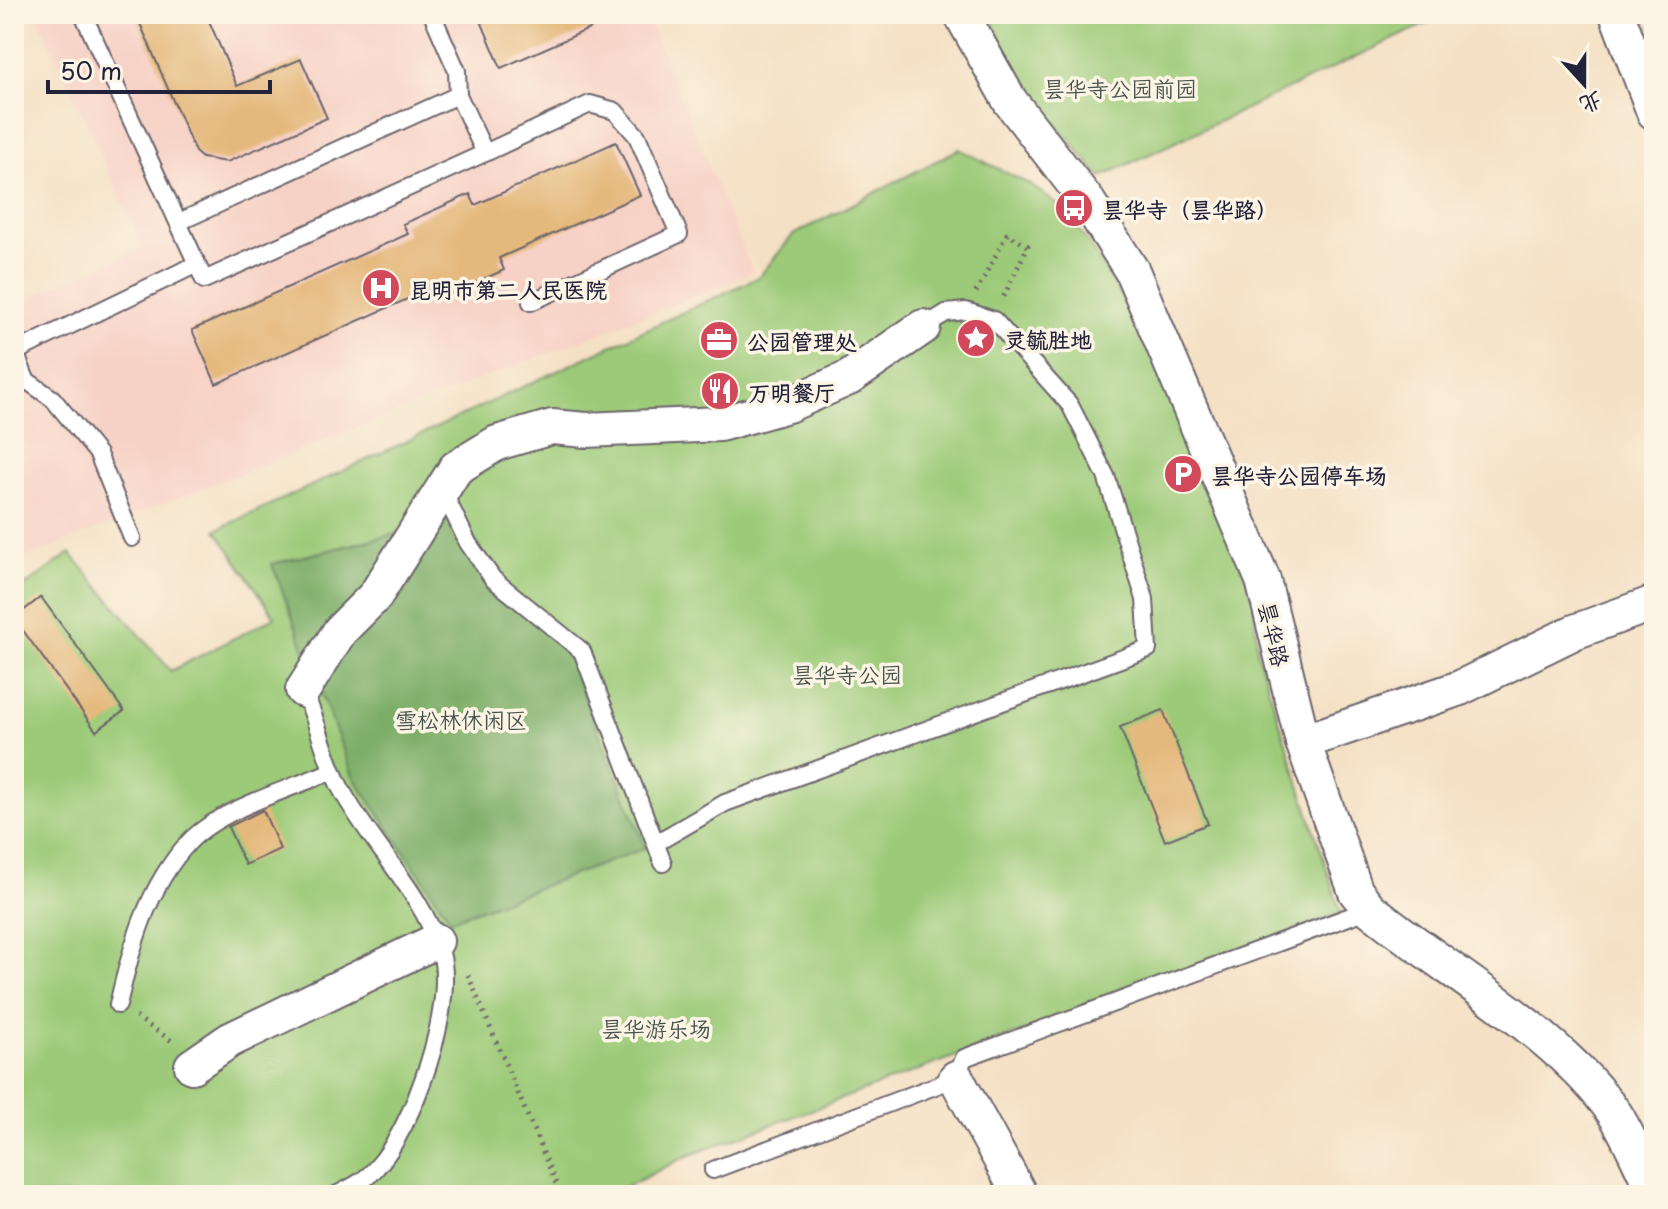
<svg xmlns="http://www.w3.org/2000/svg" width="1668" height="1209" font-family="'Playpen Sans','LXGW WenKai TC',sans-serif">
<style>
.built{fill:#f7d1c6}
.green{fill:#9cca78;stroke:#5f765a;stroke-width:2}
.forest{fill:#7dae68;stroke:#506852;stroke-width:2}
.building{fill:#e5b97e}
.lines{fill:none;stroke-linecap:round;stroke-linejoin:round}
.lane-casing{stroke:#6c646b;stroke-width:20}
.street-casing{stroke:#6c646b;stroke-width:38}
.path{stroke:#6c646b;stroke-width:5;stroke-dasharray:2 6;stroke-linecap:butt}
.lane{stroke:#fff;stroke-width:16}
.street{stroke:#fff;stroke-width:34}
.labels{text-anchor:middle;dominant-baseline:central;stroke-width:7;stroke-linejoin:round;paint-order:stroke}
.park-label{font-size:22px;fill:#47544d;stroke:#fcf5e5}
.poi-label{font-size:22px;font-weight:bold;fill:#22223b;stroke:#fcf5e5;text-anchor:start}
.street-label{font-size:22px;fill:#22223b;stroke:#fcf5e5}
</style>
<rect width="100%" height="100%" fill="#fcf5e5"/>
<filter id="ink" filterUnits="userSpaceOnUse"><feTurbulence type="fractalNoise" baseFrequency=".0125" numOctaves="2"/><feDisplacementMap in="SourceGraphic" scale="16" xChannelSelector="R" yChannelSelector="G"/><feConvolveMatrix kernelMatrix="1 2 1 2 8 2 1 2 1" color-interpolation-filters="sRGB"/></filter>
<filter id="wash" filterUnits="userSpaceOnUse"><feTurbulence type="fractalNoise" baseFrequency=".006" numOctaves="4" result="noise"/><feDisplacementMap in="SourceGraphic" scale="32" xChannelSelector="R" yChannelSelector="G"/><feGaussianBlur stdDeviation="1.8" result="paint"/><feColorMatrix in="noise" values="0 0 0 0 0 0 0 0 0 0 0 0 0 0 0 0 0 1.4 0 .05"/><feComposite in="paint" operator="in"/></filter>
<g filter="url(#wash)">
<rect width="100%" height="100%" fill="#f4e0c4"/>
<polygon class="built" points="37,14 646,14 753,273 14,562 14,304 143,248"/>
<g class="green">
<polygon points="988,14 1447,14 1101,177 1028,92"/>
<polygon points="959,149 1031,185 1063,209 1095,252 1146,340 1254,597 1257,652 1341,913 685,1157 610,1195 14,1195 14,594 70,553 171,671 275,617 216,530 759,277 793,235"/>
</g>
<polygon class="forest" points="461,518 510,600 563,644 646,848 451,920 353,776 272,564"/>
<g id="blocks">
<g class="building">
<polygon points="136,14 206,14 237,86 301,59 327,118 227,162 202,158 195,152"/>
<polygon points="478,14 623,14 501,68"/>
<polygon points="616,142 640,195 499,258 504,270 437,300 432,288 216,384 192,330 408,234 403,224 470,194 475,205"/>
<polygon points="41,597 124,711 96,731 14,618"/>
<polygon points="1163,710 1208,824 1165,841 1120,727"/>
<polygon points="263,810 280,849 245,865 228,827"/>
</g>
</g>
</g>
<g filter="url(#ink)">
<use href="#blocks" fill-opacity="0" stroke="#6c646b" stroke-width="2"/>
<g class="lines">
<g class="lane-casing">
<g id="lane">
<polyline points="83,14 197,264 15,352 26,380 53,399 98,454 132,538"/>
<polyline points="432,14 457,71 458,95"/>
<polyline points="485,153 590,104 615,111 637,136 679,234 531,302"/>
<polyline points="179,222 458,95 485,153 204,280 197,264"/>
<polyline points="442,489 468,543 493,579 582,651 663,863"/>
<path d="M303,690c15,31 21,66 37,97 29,56 82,104 101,166 15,52 -28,176 -65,215 -11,13 -26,20 -40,27"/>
<polyline points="656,843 725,803 1148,649 1145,599 1106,476 1070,405 994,320 966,311 946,313 923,327"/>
<path d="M118,1005c13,-57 29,-118 71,-163 31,-33 101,-53 143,-71"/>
<polyline points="713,1170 956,1078 964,1058 1370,909"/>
</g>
</g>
<g class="street-casing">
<g id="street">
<path d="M961,14l49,87 78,101 44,69 131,309 40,162 53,150 14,17c75,61 191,126 245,205 15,24 26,52 39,77"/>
<polyline points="1617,14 1654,112"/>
<polyline points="303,690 340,631 375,596 456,468 497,443 552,427 586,430 720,424 788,405 849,378 923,327"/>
<polyline points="1303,742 1460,688 1574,632 1654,603"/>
<polyline points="192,1066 230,1040 436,941"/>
<polyline points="956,1078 1020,1195"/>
</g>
</g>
<g class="path">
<polyline points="976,292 1007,234 1028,246 1002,300"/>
<polyline points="468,975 561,1195"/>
<polyline points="136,1017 175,1043"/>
</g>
<use href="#lane" class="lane"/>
<use href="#street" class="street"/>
</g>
</g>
<defs>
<g id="bus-disc" transform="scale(2)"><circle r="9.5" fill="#d1495b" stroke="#fcf5e5"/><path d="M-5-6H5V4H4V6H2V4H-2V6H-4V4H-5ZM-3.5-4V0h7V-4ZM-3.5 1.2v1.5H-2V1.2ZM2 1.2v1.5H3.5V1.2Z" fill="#fff"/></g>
<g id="hospital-disc" transform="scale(2)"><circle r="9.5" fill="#d1495b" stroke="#fcf5e5"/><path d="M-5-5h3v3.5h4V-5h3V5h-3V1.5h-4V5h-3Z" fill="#fff"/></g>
<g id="sight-disc" transform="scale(2)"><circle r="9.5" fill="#d1495b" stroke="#fcf5e5"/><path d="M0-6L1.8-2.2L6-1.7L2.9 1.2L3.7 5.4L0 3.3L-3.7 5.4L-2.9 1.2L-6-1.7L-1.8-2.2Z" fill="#fff"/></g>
<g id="office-disc" transform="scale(2)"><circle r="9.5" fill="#d1495b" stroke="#fcf5e5"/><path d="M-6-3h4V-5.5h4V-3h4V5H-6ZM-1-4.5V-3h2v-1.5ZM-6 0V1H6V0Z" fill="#fff"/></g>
<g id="restaurant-disc" transform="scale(2)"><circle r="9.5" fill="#d1495b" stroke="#fcf5e5"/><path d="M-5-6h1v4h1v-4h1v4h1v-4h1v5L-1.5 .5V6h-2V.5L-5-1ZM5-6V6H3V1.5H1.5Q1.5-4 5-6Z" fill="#fff"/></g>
<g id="parking-disc" transform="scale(2)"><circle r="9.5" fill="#d1495b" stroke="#fcf5e5"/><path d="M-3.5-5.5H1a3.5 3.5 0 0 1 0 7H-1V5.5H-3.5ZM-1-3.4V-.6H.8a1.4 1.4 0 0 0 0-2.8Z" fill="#fff"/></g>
</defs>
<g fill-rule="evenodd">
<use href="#bus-disc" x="1074" y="208"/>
<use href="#hospital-disc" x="381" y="288"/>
<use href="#sight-disc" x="976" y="338"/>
<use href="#office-disc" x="719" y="340"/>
<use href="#restaurant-disc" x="720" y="391"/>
<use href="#parking-disc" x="1183" y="474"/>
</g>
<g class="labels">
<g class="park-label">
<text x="1120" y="87">昙华寺公园前园</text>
<text x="847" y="673">昙华寺公园</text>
<text x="461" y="718">雪松林休闲区</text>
<text x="656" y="1027">昙华游乐场</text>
</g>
<g class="poi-label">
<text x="1102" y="208">昙华寺（昙华路）</text>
<text x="409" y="288">昆明市第二人民医院</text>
<text x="1004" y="338">灵毓胜地</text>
<text x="747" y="340">公园管理处</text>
<text x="748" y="391">万明餐厅</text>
<text x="1211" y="474">昙华寺公园停车场</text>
</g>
<g class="street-label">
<text transform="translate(1275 634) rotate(77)">昙华路</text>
</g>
</g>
<rect width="1668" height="1209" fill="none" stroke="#fcf5e5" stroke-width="48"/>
<g transform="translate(1584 84) rotate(159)" stroke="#fcf5e5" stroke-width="6" paint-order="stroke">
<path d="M0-6L14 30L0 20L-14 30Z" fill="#22223b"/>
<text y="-12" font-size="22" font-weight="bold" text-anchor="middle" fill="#22223b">北</text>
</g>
<path d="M48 80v12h222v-12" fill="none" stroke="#22223b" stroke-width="4"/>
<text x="60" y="80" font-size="24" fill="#22223b" stroke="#fcf5e5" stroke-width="6" paint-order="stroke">50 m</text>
</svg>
